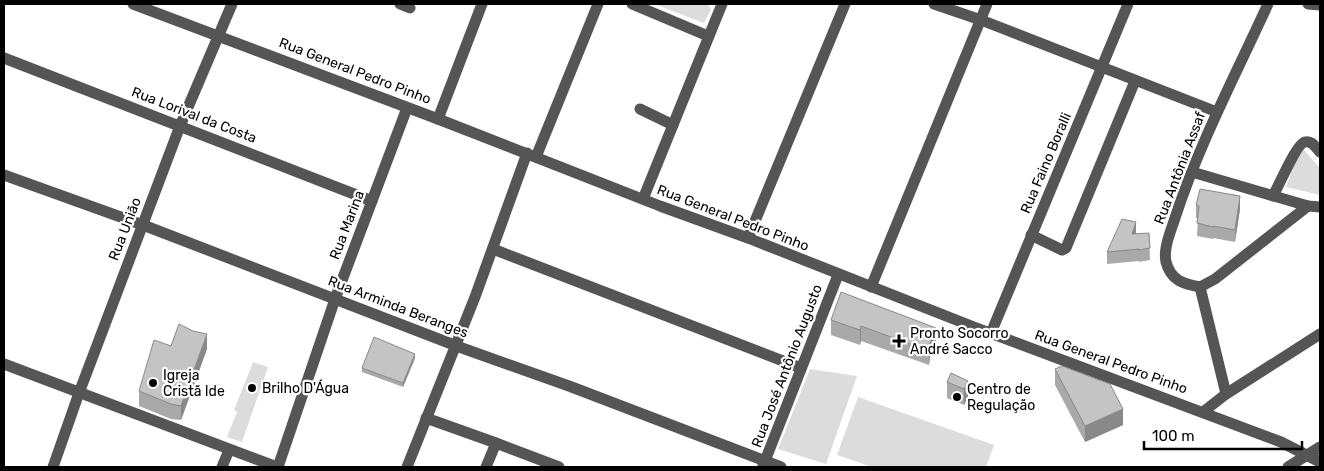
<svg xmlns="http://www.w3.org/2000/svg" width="1324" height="471" font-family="Rubik,sans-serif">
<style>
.green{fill:#dcdcdc}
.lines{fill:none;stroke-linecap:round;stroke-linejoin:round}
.minor{stroke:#555;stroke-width:11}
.wall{fill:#a9a9a9}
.shaded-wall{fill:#898989}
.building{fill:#c4c4c4;stroke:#898989}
.poi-dot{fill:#000;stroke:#fff;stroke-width:2}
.labels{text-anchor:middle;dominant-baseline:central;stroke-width:4.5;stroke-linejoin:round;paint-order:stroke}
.street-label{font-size:14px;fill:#000;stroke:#fff}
.poi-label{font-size:14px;fill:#000;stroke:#fff;text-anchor:start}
</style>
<rect width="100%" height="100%" fill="#fff"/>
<g class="green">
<polygon points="654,4 708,4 711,9 704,23"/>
<polygon points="1304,150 1320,168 1320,195 1286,187 1298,153"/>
<polygon points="253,362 268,367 242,442 227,437 237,412 234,410"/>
<polygon points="810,369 857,376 826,464 778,449"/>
<polygon points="858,397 994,445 986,467 872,467 837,455"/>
</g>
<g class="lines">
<g class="minor">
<polyline points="133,4 438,119 660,206 748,238 974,327 1281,442 1320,462"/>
<polyline points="400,4 410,8"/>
<polyline points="632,4 708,36"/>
<polyline points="934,4 981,20 1217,112"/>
<path d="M1268,4c-32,70 -69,140 -93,214 -4,13 -12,30 -9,44 5,19 18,22 34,25l15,-8 93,-73"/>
<polyline points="1308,4 1320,5"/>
<polyline points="4,58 372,201"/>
<polyline points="640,109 673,125"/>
<polyline points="438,119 482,4"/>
<polyline points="536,157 598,4"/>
<polyline points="1192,172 1308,206 1320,207"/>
<polyline points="4,175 143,225 462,348 569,386 781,467"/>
<path d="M1273,196c5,-9 24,-53 32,-54 7,-2 11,6 15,10"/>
<polyline points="643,199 722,4"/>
<polyline points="1031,235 1062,250 1066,248 1135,81"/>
<polyline points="748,238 845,4"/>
<polyline points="493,249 801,368"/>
<polyline points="871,287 987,4"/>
<polyline points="1200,287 1226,394"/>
<polyline points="991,333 1128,4"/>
<polyline points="4,364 277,467"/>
<polyline points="1203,412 1226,394 1320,334"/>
<polyline points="426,418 496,443 559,467"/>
<polyline points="763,466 838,275"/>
<polyline points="53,467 79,393 180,126 232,4"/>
<polyline points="222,467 229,450"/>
<polyline points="278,467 335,299 407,108"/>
<polyline points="407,467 475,297 527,153"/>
<polyline points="486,467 496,443"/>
<polyline points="1288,467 1320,447"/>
</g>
</g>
<g class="wall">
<polygon points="1196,205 1240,209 1235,242 1213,238 1213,239 1197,236 1198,218 1196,218"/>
<polygon points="1149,233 1150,260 1139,262 1139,261 1107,264 1107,252 1136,234"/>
<polygon points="831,320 936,343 930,357 929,365 861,341 860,345 831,335"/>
<polygon points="171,346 207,349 181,420 171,419 139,406 139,391"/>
<polygon points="415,358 403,387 362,372 362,368"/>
<polygon points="1055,369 1123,425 1085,442 1055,385"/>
<polygon points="968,381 968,397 964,405 947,398 947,382"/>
</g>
<g class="shaded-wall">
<polygon points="1240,196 1240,209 1235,242 1236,216"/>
<polygon points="1136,222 1136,235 1132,234"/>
<polygon points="861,326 861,341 860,345 860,330"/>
<polygon points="936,328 936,343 930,357 929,365 929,351 930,343"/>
<polygon points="207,334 207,349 181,420 181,406"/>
<polygon points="415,354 415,358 403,387 403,383"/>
<polygon points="968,381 968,397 964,405 964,389"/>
<polygon points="1123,409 1123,425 1085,442 1085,426"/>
</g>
<g class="building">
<polygon points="1200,189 1240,196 1235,230 1213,226 1213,227 1197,223 1199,206 1196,205"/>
<polygon points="1122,219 1136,222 1132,234 1149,233 1150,248 1139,250 1139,249 1107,252"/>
<polygon points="841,292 936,328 930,343 929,351 861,326 860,330 831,320"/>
<polygon points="179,324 193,331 207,334 181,406 171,404 139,391 154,340 171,346"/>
<polygon points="374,337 415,354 403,383 362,368"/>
<polygon points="1062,366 1110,384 1123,409 1085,426 1055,369"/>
<polygon points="951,373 968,381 964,389 947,382"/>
</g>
<g class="poi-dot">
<path d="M896.5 333.5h5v5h5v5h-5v5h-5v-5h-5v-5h5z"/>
<circle cx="153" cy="383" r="5"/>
<circle cx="252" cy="388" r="5"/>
<circle cx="957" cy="397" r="5"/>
</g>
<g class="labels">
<g class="street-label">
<text transform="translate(355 71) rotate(21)">Rua General Pedro Pinho</text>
<text transform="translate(194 115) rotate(21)">Rua Lorival da Costa</text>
<text transform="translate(1046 163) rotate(-67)">Rua Faino Boralli</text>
<text transform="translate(1180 168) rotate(-69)">Rua Antônia Assaf</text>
<text transform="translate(733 218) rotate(21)">Rua General Pedro Pinho</text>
<text transform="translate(347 225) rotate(-69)">Rua Marina</text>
<text transform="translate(125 229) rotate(-69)">Rua União</text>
<text transform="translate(398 307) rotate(21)">Rua Arminda Beranges</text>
<text transform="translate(1111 362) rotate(20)">Rua General Pedro Pinho</text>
<text transform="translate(787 366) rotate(-69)">Rua José Antônio Augusto</text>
</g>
<g class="poi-label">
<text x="910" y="333">Pronto Socorro<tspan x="910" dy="16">André Sacco</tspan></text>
<text x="163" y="375">Igreja<tspan x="163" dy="16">Cristã Ide</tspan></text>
<text x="262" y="388">Brilho D'Água</text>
<text x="967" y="389">Centro de<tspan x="967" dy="16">Regulação</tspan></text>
</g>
</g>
<rect width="1324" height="471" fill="none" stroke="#000000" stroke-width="10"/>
<path d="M1144 441v8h158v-8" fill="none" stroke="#000000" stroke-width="2.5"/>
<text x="1152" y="441" font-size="15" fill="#000000" stroke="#ffffff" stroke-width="4" paint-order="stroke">100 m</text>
</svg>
